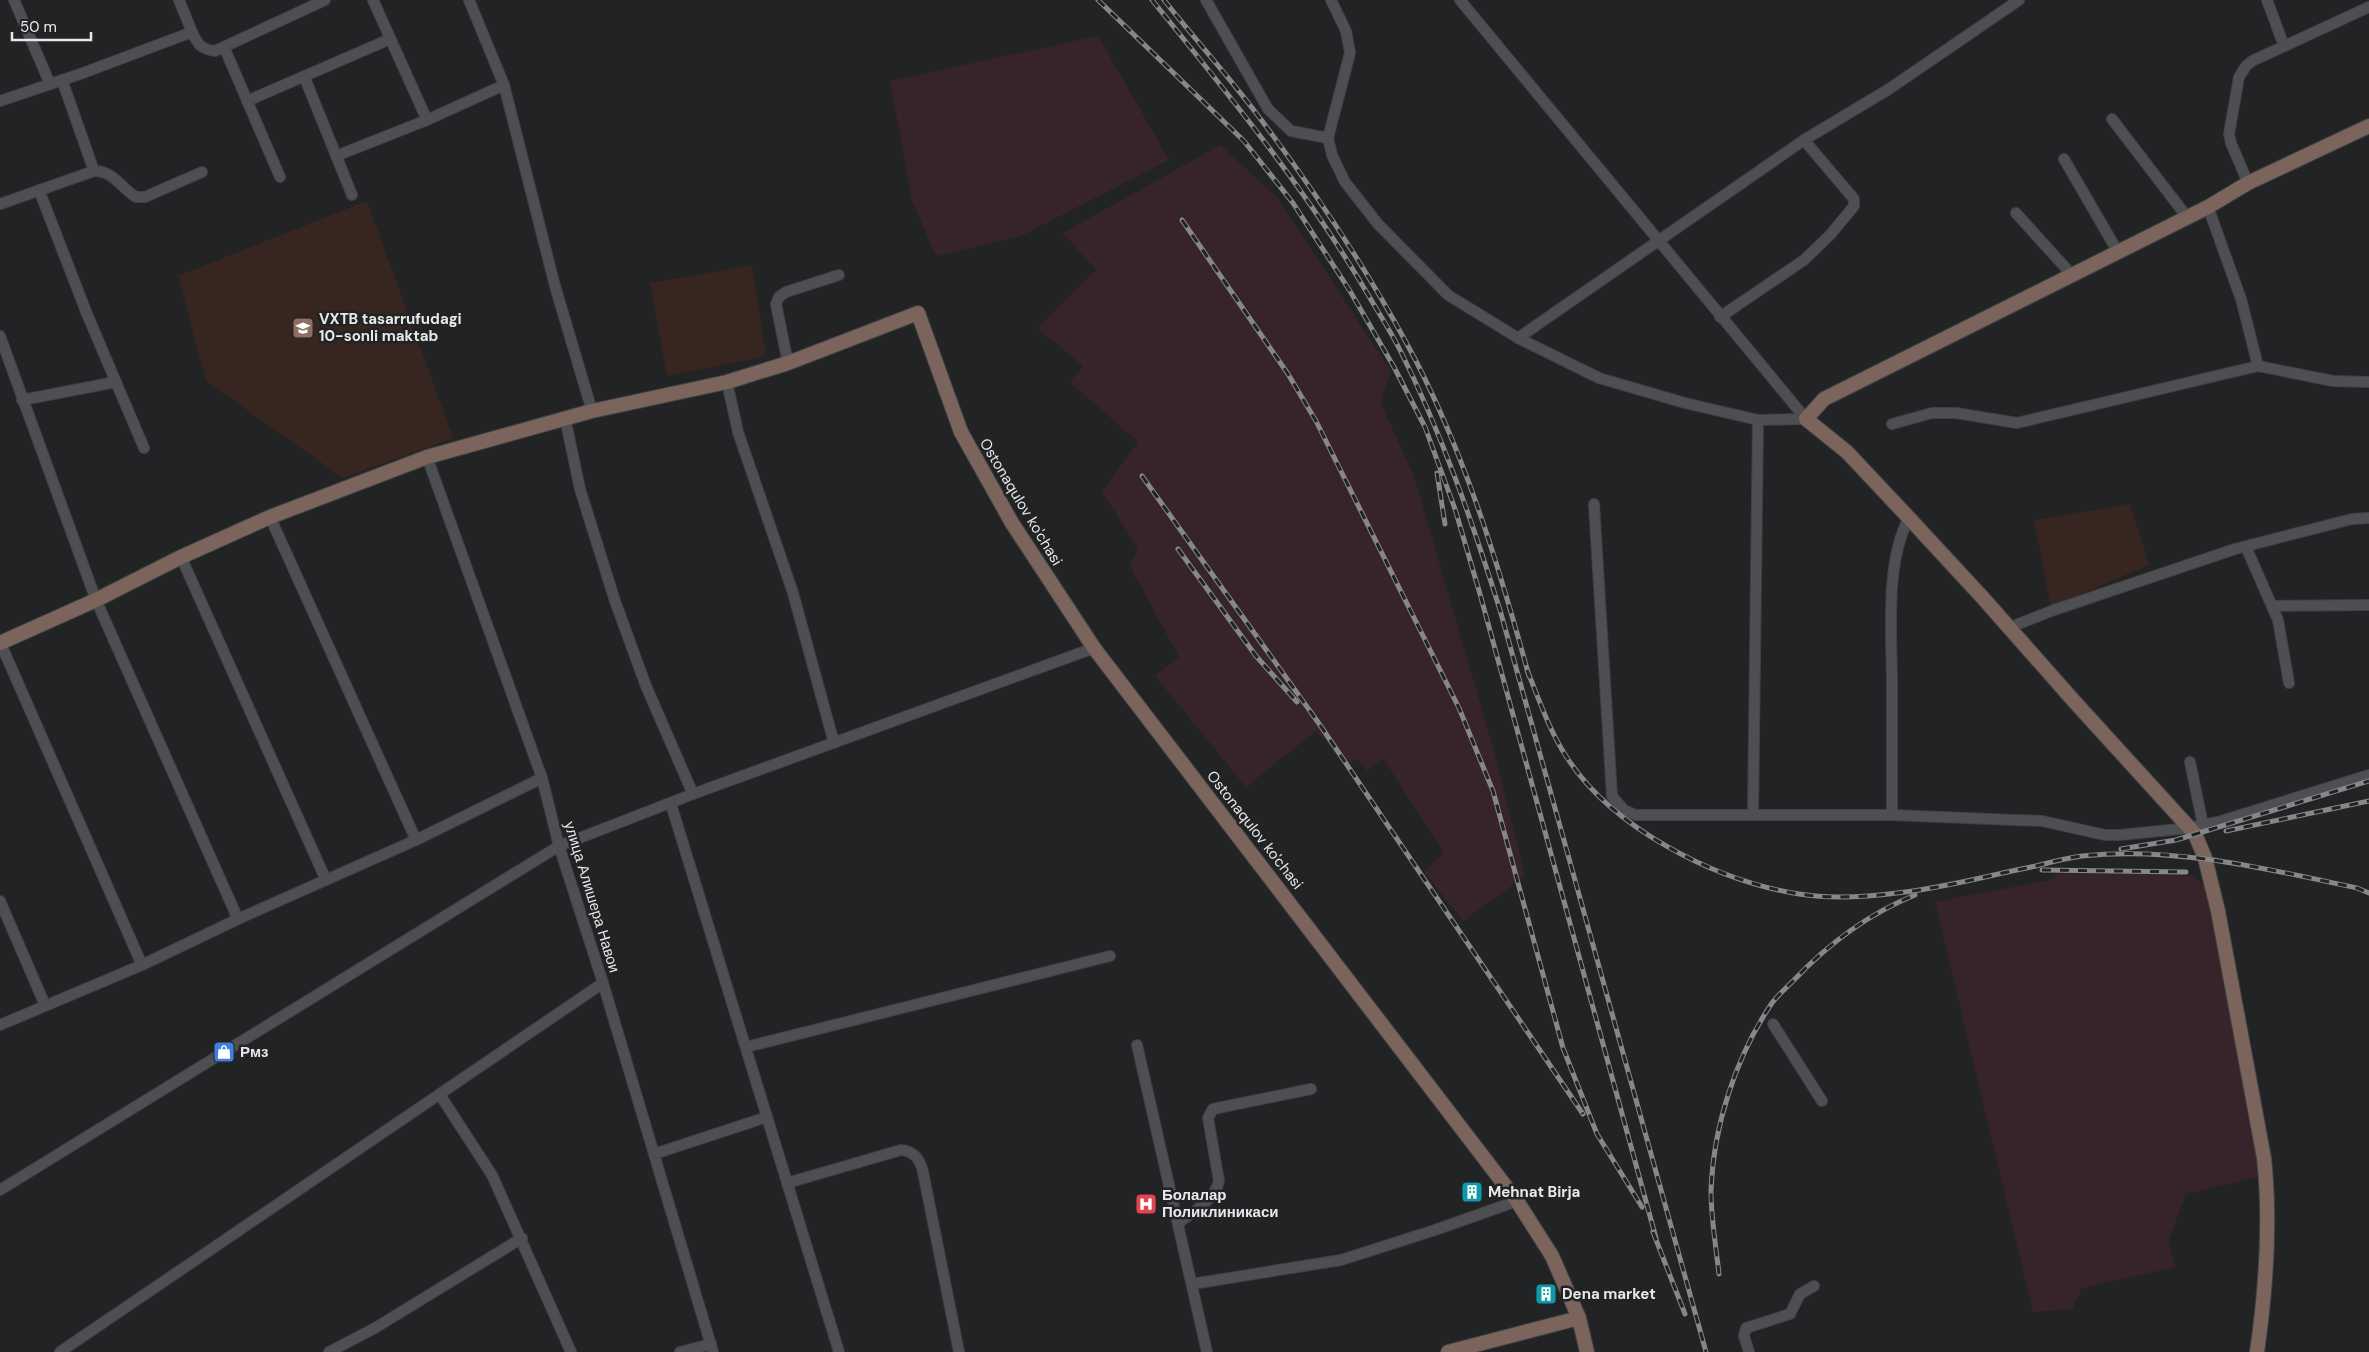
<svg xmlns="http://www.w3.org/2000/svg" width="2369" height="1352" font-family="'DM Sans',sans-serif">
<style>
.industrial{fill:#37242b}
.education{fill:#37261f}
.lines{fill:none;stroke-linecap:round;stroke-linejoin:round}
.street-casing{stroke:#404143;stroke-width:12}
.secondary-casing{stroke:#404143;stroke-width:16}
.street{stroke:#4e4f52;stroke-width:10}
.secondary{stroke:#7b645b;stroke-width:14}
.rail-casing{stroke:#868789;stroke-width:5}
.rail{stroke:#222325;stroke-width:3;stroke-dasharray:9;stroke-linecap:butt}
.labels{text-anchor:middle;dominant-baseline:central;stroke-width:5;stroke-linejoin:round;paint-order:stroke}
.poi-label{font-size:15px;font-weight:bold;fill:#e7e8ea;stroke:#222325;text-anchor:start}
.street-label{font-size:15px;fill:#e7e8ea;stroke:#222325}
</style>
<rect width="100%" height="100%" fill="#222325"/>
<g class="industrial">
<polygon points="1098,36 1169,160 1021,236 936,256 912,200 890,81"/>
<polygon points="1220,145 1278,198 1391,372 1380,402 1414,476 1494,751 1525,876 1463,921 1424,872 1444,853 1383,758 1367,771 1358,759 1348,764 1316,731 1246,787 1155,676 1179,657 1130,566 1138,548 1102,492 1138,442 1070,382 1083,366 1037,328 1096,270 1063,233"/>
<polygon points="2188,872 2210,891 2262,1176 2186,1194 2168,1242 2176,1267 2082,1288 2072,1309 2033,1312 1935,902 2050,880 2057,874"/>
</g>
<g class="education">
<polygon points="367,201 453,438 343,478 206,381 178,276"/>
<polygon points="752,265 766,356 667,376 650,283"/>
<polygon points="2130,504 2149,565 2051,607 2034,520"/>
</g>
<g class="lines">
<g class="street-casing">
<g id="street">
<polyline points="14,0 50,84"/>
<polyline points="179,0 192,32"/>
<polyline points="373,0 427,120"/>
<polyline points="469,0 504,85 555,286 592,411"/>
<polyline points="1206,0 1268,109 1291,131 1328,138"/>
<polyline points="1331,0 1346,31 1350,53 1328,138 1332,155 1345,182 1378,224 1448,295 1518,338 1599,378 1685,403 1758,420 1806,419"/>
<polyline points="1460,0 1806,419"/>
<polyline points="2267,0 2284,46"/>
<polyline points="224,47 280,177"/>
<polyline points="304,76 352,195"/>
<path d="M0,101l83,-28 109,-41c6,13 9,17 23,19l110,-51"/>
<polyline points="247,101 390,39"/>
<polyline points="2112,119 2187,217"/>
<polyline points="336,156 427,120 504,85"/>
<polyline points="2064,159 2118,252"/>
<path d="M94,171c20,0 27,17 42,26h9l57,-25"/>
<polyline points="2248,183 2231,143 2229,134 2239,77 2246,66 2252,61 2369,7"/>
<polyline points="39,190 87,314 144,448"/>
<polyline points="0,204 94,171 62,80"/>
<polyline points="2208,207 2241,299 2258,366"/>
<polyline points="2016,213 2072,275"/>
<polyline points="1720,317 1804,260 1830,235 1854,206 1854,199 1804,140"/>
<polyline points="0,336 96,600 238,919"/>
<polyline points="1518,338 1804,140 1889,89 2019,0"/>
<polyline points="788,363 776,304 779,297 786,292 839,275"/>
<polyline points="727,382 738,432 793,593 834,743"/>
<polyline points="22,400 116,382"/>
<polyline points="565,418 580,489 615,601 646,686 693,794"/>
<polyline points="1892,424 1932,413 1956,413 2017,423 2258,366 2333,381 2369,382"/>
<polyline points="427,457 542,778 559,846 603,983 713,1352"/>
<polyline points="1594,504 1612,796 1624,810 1635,815 1892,815 2042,821 2105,835 2120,835 2189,828 2218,822 2369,775"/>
<polyline points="270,517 416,840"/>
<polyline points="2246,547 2278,620 2289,683"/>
<polyline points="181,557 326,880"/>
<polyline points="2272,606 2369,605"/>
<polyline points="2008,628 2054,610 2235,549 2352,519 2369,518"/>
<polyline points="0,642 142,965"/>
<polyline points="2190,762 2203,825"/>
<polyline points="671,804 839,1352"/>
<polyline points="1753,814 1758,420"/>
<path d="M1892,815c0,-46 0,-92 0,-138 -1,-48 -6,-117 17,-159"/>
<polyline points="0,901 45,1005"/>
<polyline points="1773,1024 1822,1101"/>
<polyline points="0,1025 142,965 238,919 416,840 542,778"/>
<polyline points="1137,1045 1207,1352"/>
<polyline points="746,1047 1110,956"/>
<polyline points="440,1095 492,1175 571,1352"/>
<polyline points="654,1154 767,1117"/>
<path d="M787,1183l114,-33c13,1 19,9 22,22l36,180"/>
<polyline points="0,1190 559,846 693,794 1094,648"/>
<path d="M1178,1223c15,-11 36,-22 41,-42l-11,-63 5,-9 98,-20"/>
<polyline points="1192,1284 1341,1260 1435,1230 1517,1201"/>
<polyline points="60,1352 603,983"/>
<polyline points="329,1352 375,1328 522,1238"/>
<polyline points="680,1352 711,1344"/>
<polyline points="1749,1352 1744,1336 1746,1328 1790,1314 1800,1294 1814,1286"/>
</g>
</g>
<g class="secondary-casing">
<g id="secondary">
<polyline points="0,643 96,600 181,557 270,517 427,457 592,411 727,382 788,363 918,313 961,432 1012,523 1094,648 1517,1201 1552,1256 1579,1318 1587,1352"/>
<polyline points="1448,1352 1579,1318"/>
<path d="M2257,1352c9,-63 14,-130 7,-194l-46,-247 -13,-53 -10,-24 -122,-134 -90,-102 -74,-80 -62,-66 -41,-33 18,-20 384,-192 40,-24 121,-57"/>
</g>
</g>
<use href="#street" class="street"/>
<use href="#secondary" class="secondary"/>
<g class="rail-casing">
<g id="rail">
<polyline points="1098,0 1244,141 1293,203 1350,291 1394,367 1425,427 1455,509 1480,594 1656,1238"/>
<path d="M1152,0c77,95 156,191 218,298 10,17 21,34 30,52 42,84 72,171 100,260l206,742"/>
<path d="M1164,0c29,37 61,72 89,109 57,75 109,152 154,235 56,103 91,219 122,332"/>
<polyline points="1182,220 1288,374 1316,421 1459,708 1493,791 1563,1048 1597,1134 1642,1207"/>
<polyline points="1437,473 1445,524"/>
<polyline points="1142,476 1320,725 1583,1114"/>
<polyline points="1178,549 1256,656 1297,702"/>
<path d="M1527,670c12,29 22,60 39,86 45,72 150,125 233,138 32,5 67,3 98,-1 47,-5 93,-18 139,-27 15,-4 31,-8 46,-10 93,-10 185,13 275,32l12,5"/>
<polyline points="2226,831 2369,801"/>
<polyline points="2121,849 2176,840 2369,781"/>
<polyline points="2042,870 2186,872"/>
<polyline points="1653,1232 1685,1314"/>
<path d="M1719,1274c-3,-27 -8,-56 -8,-83 2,-64 25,-135 61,-188 6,-8 14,-15 21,-22 35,-37 75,-67 122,-86"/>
</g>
</g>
<use href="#rail" class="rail"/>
</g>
<defs>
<g id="school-square" transform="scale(1.125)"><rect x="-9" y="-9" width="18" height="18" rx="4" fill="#8d6e63" stroke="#222325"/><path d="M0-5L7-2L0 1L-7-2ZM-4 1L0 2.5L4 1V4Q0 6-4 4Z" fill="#fff"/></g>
<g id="shop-square" transform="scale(1.125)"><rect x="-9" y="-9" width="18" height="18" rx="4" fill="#3f7fe0" stroke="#222325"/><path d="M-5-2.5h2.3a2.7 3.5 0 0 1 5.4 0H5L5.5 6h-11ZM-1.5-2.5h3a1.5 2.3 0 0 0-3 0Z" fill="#fff"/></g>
<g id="building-square" transform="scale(1.125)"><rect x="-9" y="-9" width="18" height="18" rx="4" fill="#0f9aa8" stroke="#222325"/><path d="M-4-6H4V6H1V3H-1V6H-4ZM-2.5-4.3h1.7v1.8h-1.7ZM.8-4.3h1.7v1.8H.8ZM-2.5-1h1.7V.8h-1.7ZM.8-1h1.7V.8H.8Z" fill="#fff"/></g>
<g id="hospital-square" transform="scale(1.125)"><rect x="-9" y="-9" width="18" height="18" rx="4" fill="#e0444e" stroke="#222325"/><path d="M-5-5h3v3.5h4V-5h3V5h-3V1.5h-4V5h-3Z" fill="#fff"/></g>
</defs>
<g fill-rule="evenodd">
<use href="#school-square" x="303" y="328"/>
<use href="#shop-square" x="224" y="1052"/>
<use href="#building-square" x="1472" y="1192"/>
<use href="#hospital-square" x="1146" y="1204"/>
<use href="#building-square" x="1546" y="1294"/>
</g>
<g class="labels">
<g class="poi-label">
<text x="319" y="319">VXTB tasarrufudagi<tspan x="319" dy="17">10-sonli maktab</tspan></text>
<text x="240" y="1052">Рмз</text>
<text x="1488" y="1192">Mehnat Birja</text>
<text x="1162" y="1195">Болалар<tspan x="1162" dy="17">Поликлиникаси</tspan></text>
<text x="1562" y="1294">Dena market</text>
</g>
<g class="street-label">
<text transform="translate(1021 502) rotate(59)">Ostonaqulov ko'chasi</text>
<text transform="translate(1255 830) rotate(52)">Ostonaqulov ko'chasi</text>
<text transform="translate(592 897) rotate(73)">улица Алишера Навои</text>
</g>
</g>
<path d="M12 32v8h79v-8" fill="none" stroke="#e7e8ea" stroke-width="2.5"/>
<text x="20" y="32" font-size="15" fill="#e7e8ea" stroke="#222325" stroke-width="4" paint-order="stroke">50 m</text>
</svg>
